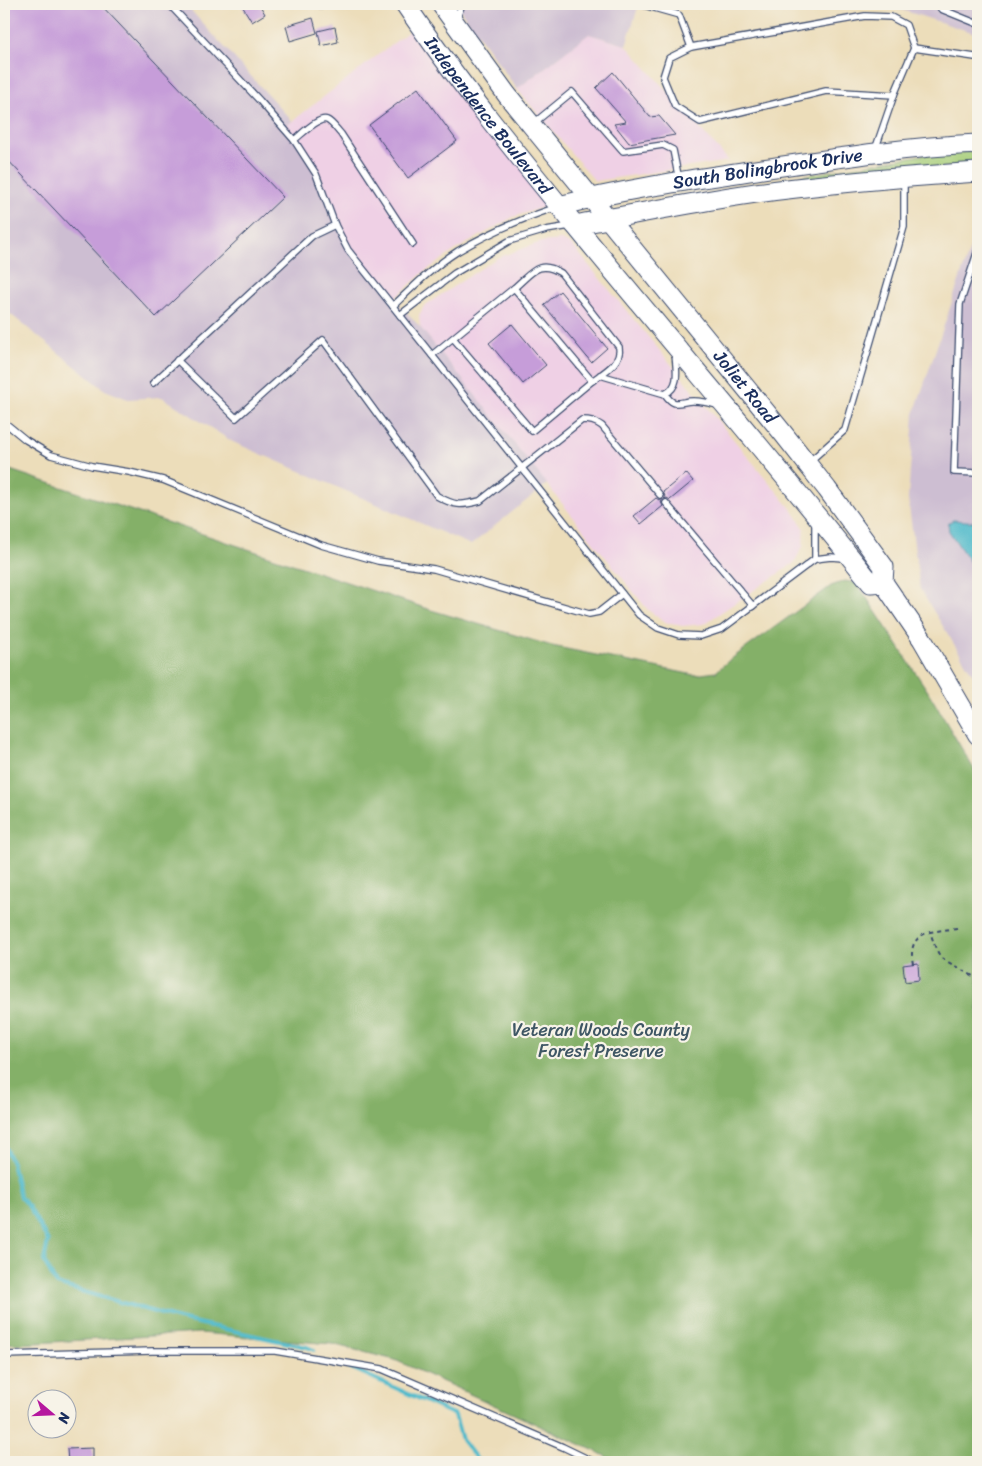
<svg xmlns="http://www.w3.org/2000/svg" width="982" height="1466" font-family="Sriracha,sans-serif">
<style>
.built{fill:#efd0e5}
.industrial{fill:#cdbed2}
.green{fill:#a5cd78;stroke:#607e6b}
.forest{fill:#84b068;stroke:#507063}
.water{fill:#4fbacb;stroke:#357494}
.lines{fill:none;stroke-linecap:round;stroke-linejoin:round}
.stream{stroke:#4fbacb;stroke-width:4}
.building{fill:#c69dd9}
.service-casing{stroke:#3a496c;stroke-width:8}
.primary-casing{stroke:#3a496c;stroke-width:21}
.path{stroke:#3a496c;stroke-width:2;stroke-dasharray:4 4;stroke-linecap:butt}
.service{stroke:#fff;stroke-width:5.5}
.primary{stroke:#fff;stroke-width:19}
.labels{text-anchor:middle;dominant-baseline:central;stroke-width:4.5;stroke-linejoin:round;paint-order:stroke}
.street-label{font-size:18px;fill:#1b2f5e;stroke:#f7f3e8}
.park-label{font-size:18px;fill:#3e5664;stroke:#f7f3e8}
</style>
<rect width="100%" height="100%" fill="#f7f3e8"/>
<filter id="ink" filterUnits="userSpaceOnUse"><feTurbulence type="fractalNoise" baseFrequency=".02" numOctaves="2"/><feDisplacementMap in="SourceGraphic" scale="10" xChannelSelector="R" yChannelSelector="G"/><feConvolveMatrix kernelMatrix="1 2 1 2 8 2 1 2 1" color-interpolation-filters="sRGB"/></filter>
<filter id="wash" filterUnits="userSpaceOnUse"><feTurbulence type="fractalNoise" baseFrequency=".0096" numOctaves="4" result="noise"/><feDisplacementMap in="SourceGraphic" scale="20" xChannelSelector="R" yChannelSelector="G"/><feGaussianBlur stdDeviation="1.12" result="paint"/><feColorMatrix in="noise" values="0 0 0 0 0 0 0 0 0 0 0 0 0 0 0 0 0 1.4 0 .05"/><feComposite in="paint" operator="in"/></filter>
<g filter="url(#wash)">
<rect width="100%" height="100%" fill="#ecddba"/>
<g class="built">
<polygon points="417,25 553,204 513,217 457,249 424,272 394,299 350,247 319,172 286,126"/>
<polygon points="589,34 626,45 729,161 595,181 517,89"/>
<polygon points="561,240 572,245 793,511 804,528 803,546 794,563 704,624 682,626 665,622 648,610 420,327 419,316 424,306 497,258 541,242"/>
</g>
<g class="industrial">
<polygon points="4,4 185,4 292,121 286,126 319,172 350,247 394,299 420,327 547,484 471,545 233,442 162,397 128,399 105,390 4,309"/>
<polygon points="456,4 639,4 626,45 589,34 517,89"/>
<polygon points="883,4 978,4 978,34"/>
<polygon points="978,225 978,683 920,589 908,499 914,414"/>
</g>
<polygon class="green" points="939,152 978,152 978,165 775,181"/>
<polygon class="forest" points="4,468 431,610 552,646 694,675 716,672 727,662 831,586 845,581 857,583 927,690 978,776 978,1462 617,1462 595,1451 395,1360 332,1344 200,1333 19,1344 4,1343"/>
<polygon class="water" points="953,520 978,522 978,574 949,531 948,523"/>
<g class="lines">
<g class="stream">
<polyline points="4,1145 12,1163 20,1197 29,1207 48,1241 44,1261 56,1284 179,1319 307,1347 314,1350"/>
<polyline points="349,1367 455,1415 462,1440 479,1462"/>
</g>
</g>
<g id="blocks">
<g class="building">
<polygon points="4,4 100,4 283,197 156,317 4,156"/>
<polygon points="241,4 259,4 265,14 252,22"/>
<polygon points="313,18 317,33 290,41 286,26"/>
<polygon points="335,27 338,42 321,46 318,31"/>
<polygon points="613,72 650,117 659,116 675,135 629,143 614,124 626,122 596,88"/>
<polygon points="418,88 457,141 408,178 369,125"/>
<polygon points="560,291 607,348 591,362 544,305"/>
<polygon points="512,324 546,365 523,384 489,343"/>
<polygon points="686,473 693,481 670,500 667,498 663,499 661,502 663,506 641,524 634,516 656,498 659,500 663,499 665,496 663,492"/>
<polygon points="918,963 919,980 905,982 903,965"/>
<polygon points="93,1448 93,1462 68,1462 67,1449"/>
</g>
</g>
</g>
<g filter="url(#ink)">
<use href="#blocks" fill-opacity="0" stroke="#3a496c" stroke-width="1"/>
<g class="lines">
<g class="service-casing">
<g id="service">
<polyline points="169,4 260,101 294,140 316,174 335,225 348,250 639,615 658,628 679,635 701,636 722,629 815,559 831,557 844,558"/>
<polyline points="321,4 322,6"/>
<polyline points="640,4 679,15 691,47 669,58 663,77 675,106 700,122 826,91 894,95"/>
<polyline points="938,4 941,9 978,24"/>
<polyline points="456,20 462,4"/>
<polyline points="691,47 865,16 891,17 906,25 914,48"/>
<polyline points="534,123 572,92 623,151 663,145 673,150 679,180"/>
<path d="M294,140c7,-5 25,-24 33,-20 5,2 10,10 14,14l72,110"/>
<polyline points="875,150 894,95 914,48 975,57"/>
<polyline points="978,250 960,304 954,472 978,473"/>
<path d="M514,288c18,-15 24,-29 47,-15l58,74c3,16 -15,25 -27,34"/>
<path d="M393,306c20,-19 41,-40 65,-55 31,-18 65,-33 99,-44"/>
<polyline points="400,315 455,273 509,241 546,230 570,226"/>
<polyline points="432,355 514,288 592,381 532,431 453,338"/>
<path d="M177,360l59,58 87,-78 114,156c18,10 23,10 43,5l102,-81c8,0 13,1 20,6l58,69"/>
<path d="M600,375l65,19c10,15 14,7 28,7 8,0 17,2 24,4"/>
<polyline points="153,383 312,236 335,225"/>
<path d="M665,394c16,-8 11,-25 10,-40"/>
<polyline points="4,422 26,440 51,455 92,466 129,472 163,480 321,545 378,561 434,569 589,614 599,612 622,594"/>
<polyline points="809,462 845,430 904,227 904,181"/>
<polyline points="666,503 753,606"/>
<polyline points="815,521 815,559"/>
<polyline points="4,1355 152,1351 275,1351 382,1369 563,1447 594,1462"/>
</g>
</g>
<g class="primary-casing">
<g id="primary">
<path id="s1" d="M405,4c52,77 111,149 170,221 98,120 200,237 296,358l12,-1"/>
<path id="s2" d="M441,4l66,91 275,337 45,57 57,78 -1,15 39,57 56,96"/>
<path id="s3" d="M559,206c65,-17 131,-26 197,-36 74,-11 148,-23 222,-26"/>
<path d="M575,225c73,-13 147,-29 221,-37 61,-7 121,-12 182,-16"/>
</g>
</g>
<g class="path">
<polyline points="957,928 930,932 936,949 941,958 978,979"/>
<path d="M913,964c-3,-16 0,-27 17,-32"/>
</g>
<use href="#service" class="service"/>
<use href="#primary" class="primary"/>
</g>
</g>
<g class="labels">
<g class="street-label">
<text stroke="none"><textPath href="#s1" startOffset="139">Independence Boulevard</textPath></text>
<text stroke="none"><textPath href="#s3" startOffset="212">South Bolingbrook Drive</textPath></text>
<text stroke="none"><textPath href="#s2" startOffset="489">Joliet Road</textPath></text>
</g>
<g class="park-label">
<text x="601" y="1030">Veteran Woods County<tspan x="601" dy="21">Forest Preserve</tspan></text>
</g>
</g>
<rect width="982" height="1466" fill="none" stroke="#f7f3e8" stroke-width="20"/>
<g transform="translate(52 1414) rotate(109)"><circle r="24" fill="#f7f3e8" stroke="#9fa5b1"/>
<path d="M0-4L9 19L0 12L-9 19Z" fill="#b5179e"/>
<text y="-8" font-size="14" font-weight="bold" text-anchor="middle" fill="#1b2f5e">N</text>
</g>
</svg>
